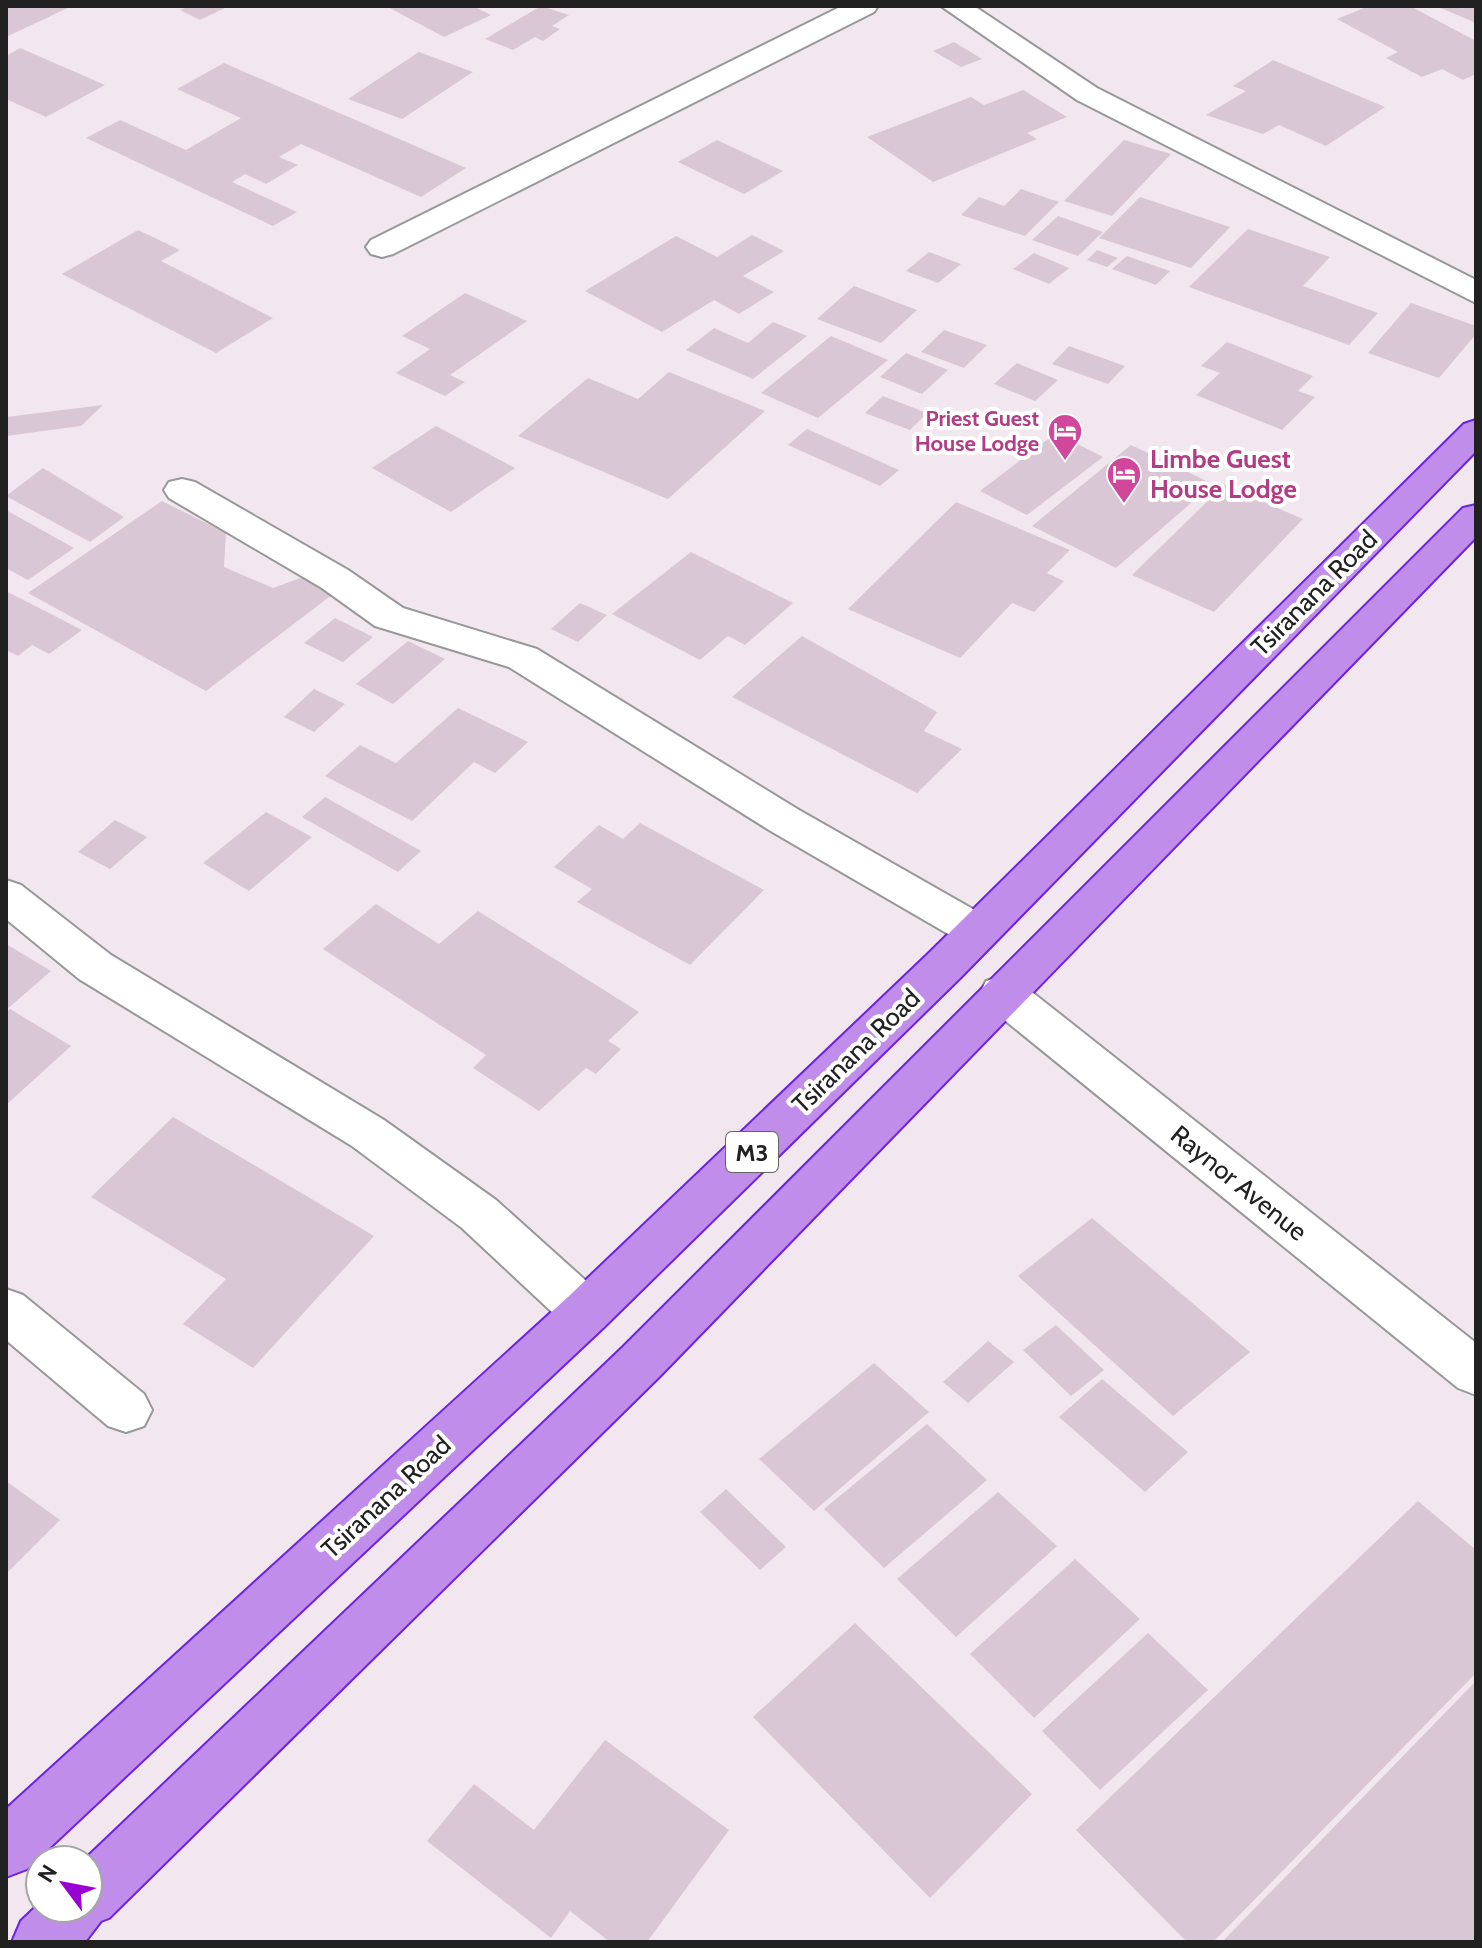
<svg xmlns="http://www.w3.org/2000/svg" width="1482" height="1948" font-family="Cabin,sans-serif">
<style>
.building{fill:#d9c7d6}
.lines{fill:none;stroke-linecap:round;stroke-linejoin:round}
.minor-casing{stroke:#989898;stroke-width:4}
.highway-casing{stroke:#6c22e2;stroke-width:4}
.minor{fill:#fff;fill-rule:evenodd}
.highway{fill:#c08deb;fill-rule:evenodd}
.labels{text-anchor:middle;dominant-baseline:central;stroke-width:8;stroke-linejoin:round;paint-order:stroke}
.far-hotel-label{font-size:22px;font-weight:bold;fill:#b23c85;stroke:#fff;text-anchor:end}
.shield{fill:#fff;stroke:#646464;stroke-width:2}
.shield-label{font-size:24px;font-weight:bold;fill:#212121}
.hotel-label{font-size:26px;font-weight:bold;fill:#b23c85;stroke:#fff;text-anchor:start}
.street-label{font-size:26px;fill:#212121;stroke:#fff}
</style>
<rect width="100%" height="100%" fill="#f2e7ee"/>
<g class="building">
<polygon points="6,6 72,6 6,37"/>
<polygon points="189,6 229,6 200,20 180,10"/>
<polygon points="386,6 473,6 491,15 444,37"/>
<polygon points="541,6 569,15 552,26 560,29 543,41 535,37 513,50 485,39"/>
<polygon points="1369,6 1410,6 1476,41 1476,74 1463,80 1442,69 1422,77 1386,58 1398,52 1337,19"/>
<polygon points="1436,6 1476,6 1476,23"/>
<polygon points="954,42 982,59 961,67 933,51"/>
<polygon points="20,48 105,85 46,117 6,99 6,56"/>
<polygon points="419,52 473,72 402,119 348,99"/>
<polygon points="1273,60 1385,107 1326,146 1279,125 1263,134 1206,115 1246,91 1233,86"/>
<polygon points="224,63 466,168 421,197 301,144 279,157 298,165 266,184 245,174 232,182 297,212 273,226 86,138 120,120 186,150 241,118 177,89"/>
<polygon points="1023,90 1067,117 1027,133 1037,139 933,182 867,137 971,97 984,105"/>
<polygon points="717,140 783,171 744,194 678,162"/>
<polygon points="1124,140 1171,154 1112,216 1064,201"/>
<polygon points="1021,189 1059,202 1025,236 961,215 979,197 1004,206"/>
<polygon points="1140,197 1230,227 1191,268 1099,238"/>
<polygon points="1058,216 1103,232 1078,256 1032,240"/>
<polygon points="1248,229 1330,257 1303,286 1378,313 1349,345 1189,287"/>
<polygon points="138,230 180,250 161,261 273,318 216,353 62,274"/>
<polygon points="752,235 784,251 743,276 774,292 739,314 714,300 662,332 585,291 676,236 717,257"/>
<polygon points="1097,250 1118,258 1107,267 1087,260"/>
<polygon points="929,252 961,264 938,283 906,271"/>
<polygon points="1034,253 1069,268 1049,284 1013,269"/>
<polygon points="1127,256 1170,271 1156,285 1112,269"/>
<polygon points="854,286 917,310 881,343 817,319"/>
<polygon points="465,293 527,321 450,375 465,382 445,396 396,373 430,349 402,336"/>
<polygon points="1411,303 1476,326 1476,334 1439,378 1368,353"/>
<polygon points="773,322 807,336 753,379 686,350 714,328 748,343"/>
<polygon points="944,330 987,345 964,368 921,352"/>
<polygon points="831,336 888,360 818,418 761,393"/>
<polygon points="1227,342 1313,376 1298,391 1315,397 1282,430 1196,395 1220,373 1201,366"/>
<polygon points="1069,346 1125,366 1108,384 1052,364"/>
<polygon points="906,353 948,370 922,394 880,377"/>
<polygon points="1017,363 1058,380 1035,401 994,384"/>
<polygon points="669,372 765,411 668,499 518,436 588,378 638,399"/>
<polygon points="883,396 927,413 910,430 865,413"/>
<polygon points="103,405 81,426 6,436 6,417"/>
<polygon points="436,426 515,468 451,512 372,468"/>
<polygon points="807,429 899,470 880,486 788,445"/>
<polygon points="1056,433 1103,457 1027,515 980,491"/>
<polygon points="1131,445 1213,484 1116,568 1032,526"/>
<polygon points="43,468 124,517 90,542 6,496"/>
<polygon points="1224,485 1303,519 1214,612 1132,575"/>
<polygon points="162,501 226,533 224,567 273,588 306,576 337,591 206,691 28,593"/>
<polygon points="956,502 1070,550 1047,573 1064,581 1034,612 1012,603 960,658 848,609"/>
<polygon points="6,510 74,548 28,580 6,568"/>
<polygon points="691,552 793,603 745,645 728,636 700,660 612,614"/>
<polygon points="6,591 82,630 49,654 32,645 18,656 6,650"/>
<polygon points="580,603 607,615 578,642 551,629"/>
<polygon points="335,618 373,637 343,662 304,643"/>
<polygon points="802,636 937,712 924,731 962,749 917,793 732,697"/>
<polygon points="408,641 445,659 393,704 356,684"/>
<polygon points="314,689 345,704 314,732 284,717"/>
<polygon points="458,708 528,742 495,773 474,762 412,821 325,776 360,745 396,763"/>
<polygon points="325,797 421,851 398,872 302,817"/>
<polygon points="266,812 312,837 249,891 203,863"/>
<polygon points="115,820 147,837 110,869 78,852"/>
<polygon points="640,823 764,890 690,965 577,902 592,889 554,867 599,825 623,839"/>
<polygon points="376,904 439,944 478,911 639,1012 608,1041 621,1049 596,1074 586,1068 539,1111 473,1068 486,1055 323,949"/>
<polygon points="6,944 51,971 6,1010"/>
<polygon points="10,1009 71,1046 6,1105 6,1012"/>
<polygon points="173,1117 374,1236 253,1368 183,1324 226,1279 91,1197"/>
<polygon points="1092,1218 1250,1352 1173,1416 1018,1276"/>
<polygon points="1056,1325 1104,1370 1071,1396 1023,1350"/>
<polygon points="988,1341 1014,1362 968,1403 943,1382"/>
<polygon points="874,1363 929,1412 814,1511 759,1459"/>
<polygon points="1102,1379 1188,1452 1145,1492 1059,1417"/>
<polygon points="927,1424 987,1480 884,1568 824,1509"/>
<polygon points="6,1481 60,1520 6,1574"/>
<polygon points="726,1489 786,1547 760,1570 700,1512"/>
<polygon points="998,1492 1057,1546 956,1637 897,1579"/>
<polygon points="1418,1501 1476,1550 1476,1673 1213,1942 1187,1942 1076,1830"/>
<polygon points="1075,1559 1140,1619 1034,1718 970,1654"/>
<polygon points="855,1623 1032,1794 930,1898 753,1717"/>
<polygon points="1148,1633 1208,1690 1100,1790 1042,1731"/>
<polygon points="1476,1681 1476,1942 1222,1942"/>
<polygon points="605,1740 729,1830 647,1942 610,1942 570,1911 551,1938 427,1841 474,1784 534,1830"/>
</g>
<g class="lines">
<g class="minor-casing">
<g id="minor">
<polygon points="842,6 878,6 874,12 393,254 382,257 371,254 366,247 371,240"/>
<polygon points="941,6 974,6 1097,88 1476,280 1476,303 1077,100"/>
<polygon points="182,479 195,482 348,570 403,608 537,649 799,810 992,920 999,931 992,942 977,947 962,942 769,830 509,667 375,626 322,588 169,498 164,490 169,482"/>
<polygon points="6,880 21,885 111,955 384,1120 496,1200 604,1297 611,1312 604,1327 586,1333 568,1327 462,1228 352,1146 79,979 6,919"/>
<polygon points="1002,976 1018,981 1476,1343 1476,1395 1458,1388 986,1005 980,993 986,981"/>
<polygon points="6,1289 23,1295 144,1394 152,1410 144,1426 126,1432 108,1426 6,1340"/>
</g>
</g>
<g class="highway-casing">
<g id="highway">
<polygon points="1476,420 1476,451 961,977 604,1327 27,1869 6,1877 6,1809 568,1297 929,953 1464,424"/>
<polygon points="1476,505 1476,537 659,1377 109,1918 101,1921 85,1942 12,1942 21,1921 40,1903 40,1908 88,1908 88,1860 84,1860 623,1347 1463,508"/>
</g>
</g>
<use href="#minor" class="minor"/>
<use href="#highway" class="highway"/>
</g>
<defs>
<g id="hotel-pin" transform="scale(1.8)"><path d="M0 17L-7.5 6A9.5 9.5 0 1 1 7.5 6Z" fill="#d1479c" stroke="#fff"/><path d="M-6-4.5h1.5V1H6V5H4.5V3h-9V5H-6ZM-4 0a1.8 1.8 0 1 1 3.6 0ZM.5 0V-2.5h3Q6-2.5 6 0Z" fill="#fff"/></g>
</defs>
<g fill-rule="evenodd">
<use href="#hotel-pin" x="1065" y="431"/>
<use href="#hotel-pin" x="1124" y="474"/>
</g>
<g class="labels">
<g class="far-hotel-label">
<text x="1039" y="418">Priest Guest<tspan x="1039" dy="25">House Lodge</tspan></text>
</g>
<rect class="shield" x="726" y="1132" width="52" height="40" rx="6"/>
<g class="shield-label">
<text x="752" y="1152">M3</text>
</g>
<g class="hotel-label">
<text x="1150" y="459">Limbe Guest<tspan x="1150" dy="30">House Lodge</tspan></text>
</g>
<g class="street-label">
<text transform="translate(1314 593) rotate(-45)">Tsiranana Road</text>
<text transform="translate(856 1051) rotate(-44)">Tsiranana Road</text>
<text transform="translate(1239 1183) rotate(39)">Raynor Avenue</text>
<text transform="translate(386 1497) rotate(-43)">Tsiranana Road</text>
</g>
</g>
<rect width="1482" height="1948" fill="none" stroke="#212121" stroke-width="16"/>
<g transform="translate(64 1884) rotate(302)"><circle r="38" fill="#ffffff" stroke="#a6a6a6" stroke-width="2"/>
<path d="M0-6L14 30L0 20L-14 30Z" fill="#9900d2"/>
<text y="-12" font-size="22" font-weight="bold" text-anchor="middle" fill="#212121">N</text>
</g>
</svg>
